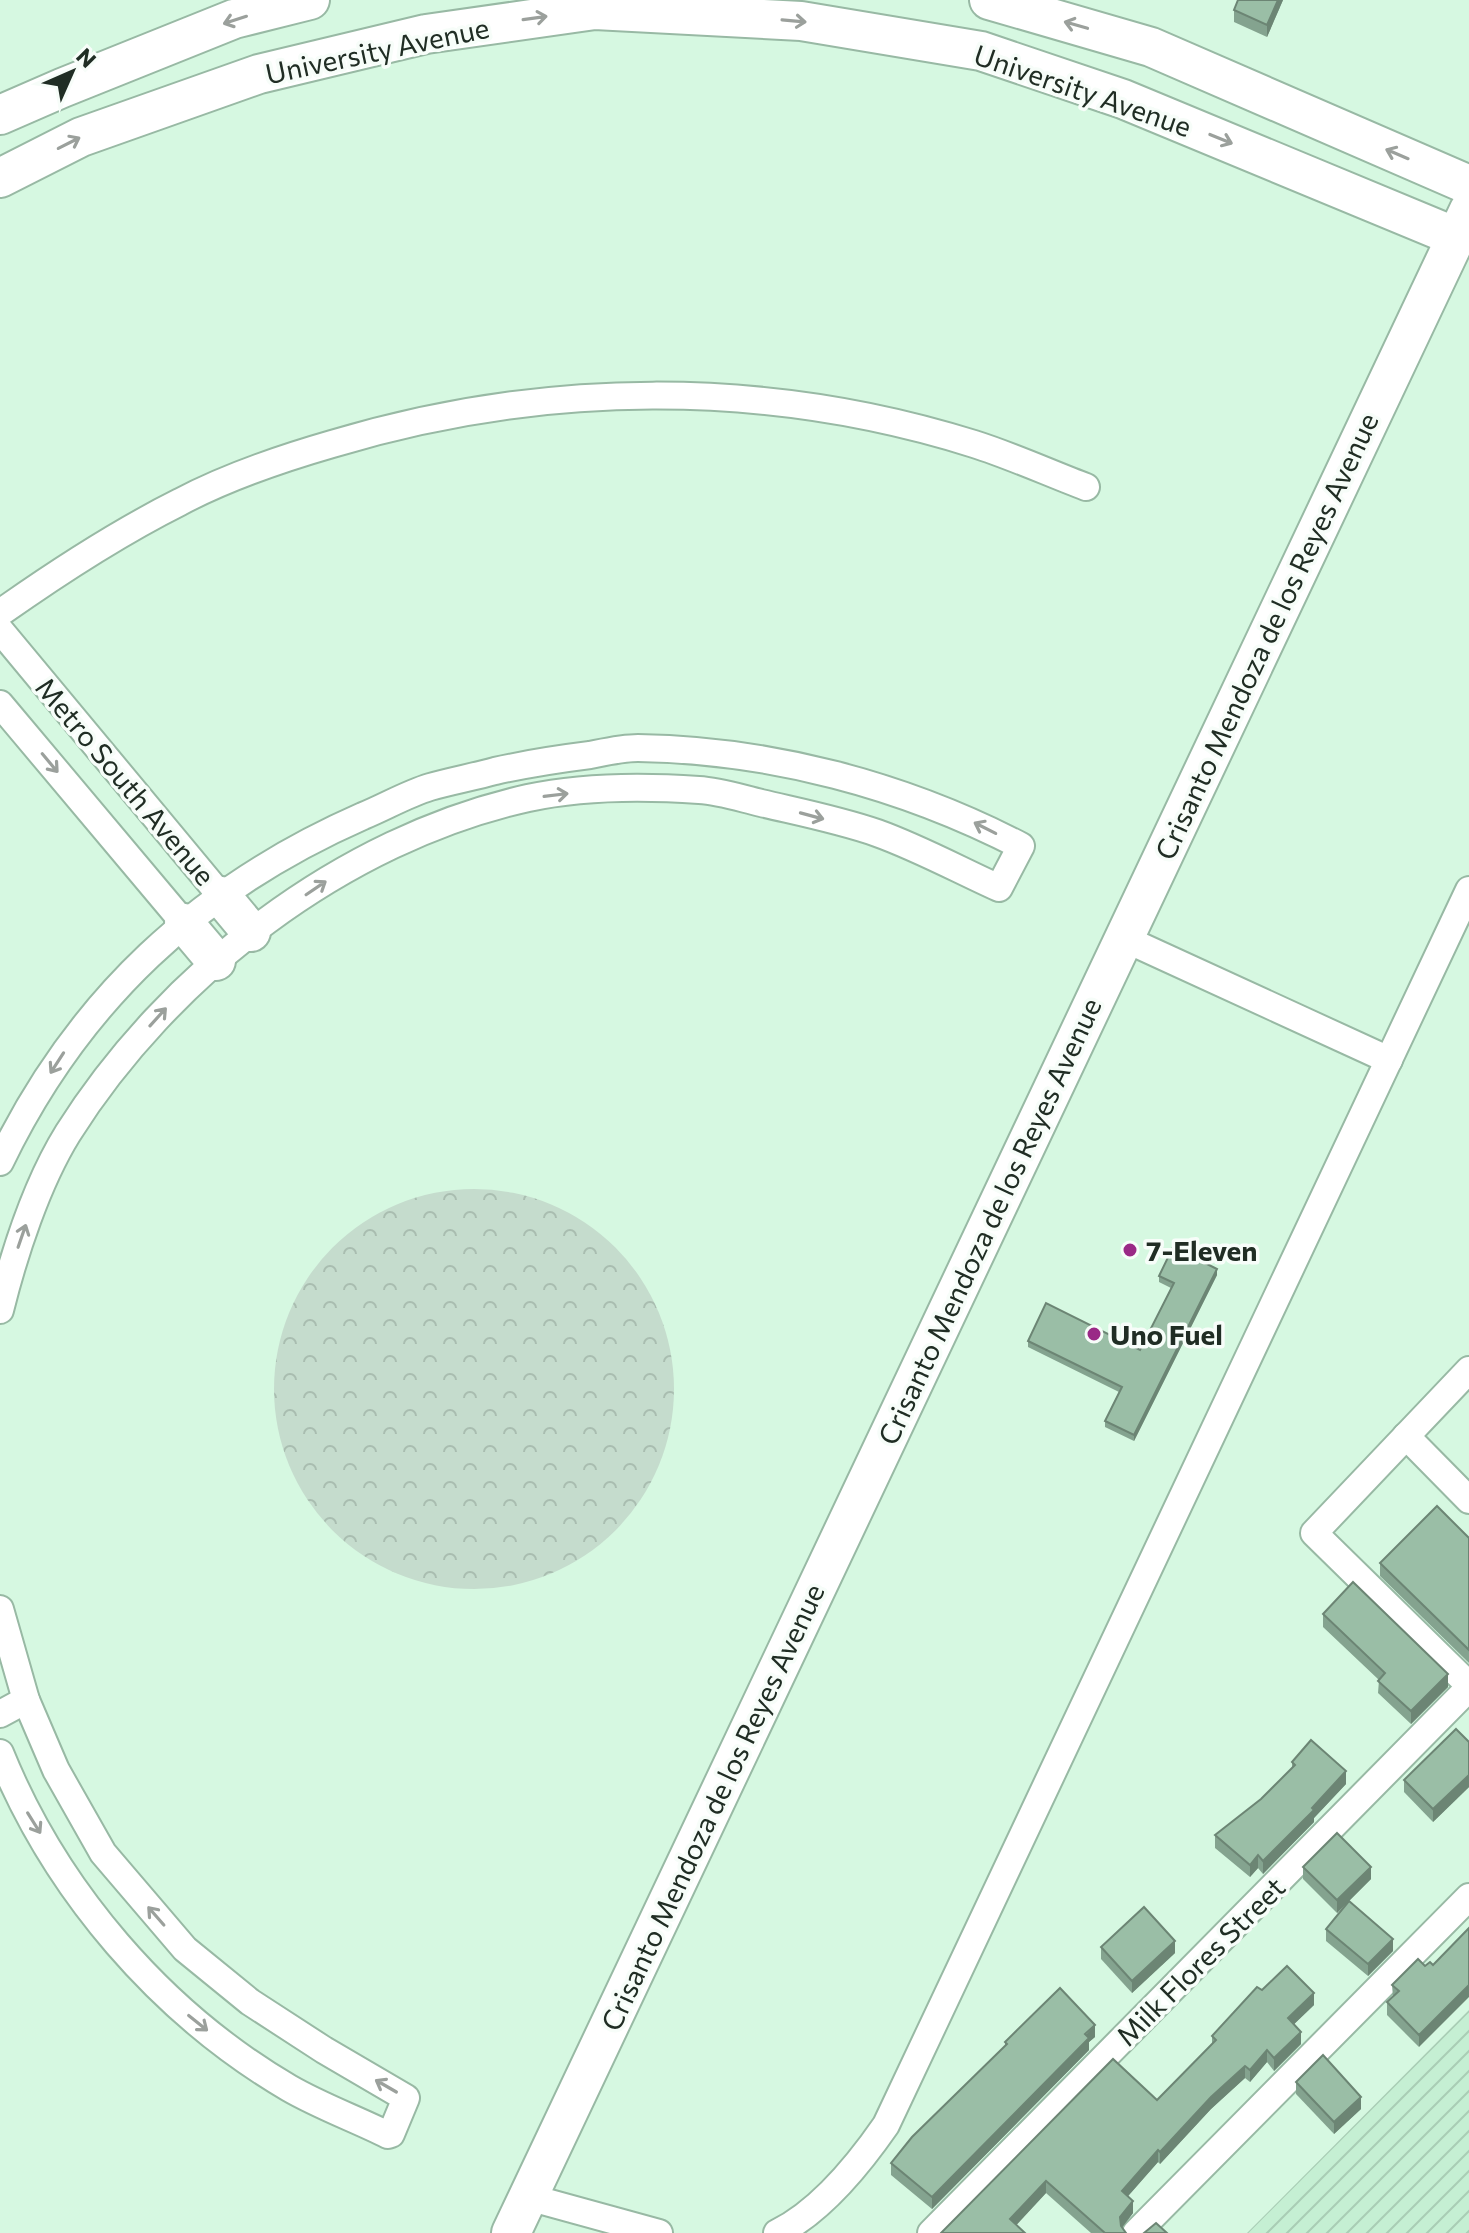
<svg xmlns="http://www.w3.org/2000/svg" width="1469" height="2233" font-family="Commissioner,sans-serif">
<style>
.industrial{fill:url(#industrial-furrows)}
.park{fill:url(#park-crowns)}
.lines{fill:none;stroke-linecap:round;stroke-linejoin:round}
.street-casing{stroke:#98b9a4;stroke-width:30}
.secondary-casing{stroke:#98b9a4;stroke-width:42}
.street{stroke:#fff;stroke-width:26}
.secondary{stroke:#fff;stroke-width:38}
.wall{fill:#84a38f}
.shaded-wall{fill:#6c8574}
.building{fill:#9abea6;stroke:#6c8574;stroke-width:2}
.oneway{stroke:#9ba09c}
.poi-dot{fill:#9a2986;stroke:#f7fdf9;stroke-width:3}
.labels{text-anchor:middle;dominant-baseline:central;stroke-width:7;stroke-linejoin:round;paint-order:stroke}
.street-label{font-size:28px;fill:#202d24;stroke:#f7fdf9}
.poi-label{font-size:28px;font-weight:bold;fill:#202d24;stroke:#f7fdf9;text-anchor:start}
</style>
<defs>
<pattern id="industrial-furrows" width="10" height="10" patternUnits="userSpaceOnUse" patternTransform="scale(2)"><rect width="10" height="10" fill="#c5efd3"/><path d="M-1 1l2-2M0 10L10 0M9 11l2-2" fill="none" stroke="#a9cdb5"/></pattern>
<pattern id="park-crowns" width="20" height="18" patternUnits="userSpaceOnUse" patternTransform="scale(2)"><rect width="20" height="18" fill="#c5dccd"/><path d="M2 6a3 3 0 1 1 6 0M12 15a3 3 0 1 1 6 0" fill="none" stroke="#a9bdb0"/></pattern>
</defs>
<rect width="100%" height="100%" fill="#d6f8e1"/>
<polygon class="industrial" points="1469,2010 1469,2233 1247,2233"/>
<circle class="park" cx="474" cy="1389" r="200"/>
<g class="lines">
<g class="street-casing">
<g id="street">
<path d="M0,613c58,-41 116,-79 180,-111 47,-25 100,-43 152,-58 209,-63 432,-66 642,0 38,12 75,29 112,43"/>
<polyline points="0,630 221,896"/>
<polyline points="0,704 184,923"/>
<polyline points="1123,938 1389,1060"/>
<path d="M0,1162c78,-162 199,-274 363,-346 22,-9 44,-22 67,-29 21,-6 43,-10 65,-16 31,-7 63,-12 95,-16 15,-3 32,-7 48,-7 133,2 265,37 383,98l-22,42c-40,-18 -80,-40 -122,-55 -37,-13 -78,-21 -116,-30 -21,-5 -42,-12 -62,-13 -56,-4 -116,-4 -171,8 -185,41 -360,176 -460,335 -31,50 -54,121 -68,177"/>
<polyline points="1469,1370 1314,1533 1469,1685"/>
<polyline points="1406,1436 1469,1500"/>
<path d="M0,1609l26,91 30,70 47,83 82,96 65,53 74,48 82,48 -15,36 -3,1c-32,-16 -68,-29 -99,-47 -128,-75 -233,-197 -289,-335"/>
<polyline points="0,1714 26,1700"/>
<polyline points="528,2197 659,2233"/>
<path d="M777,2233c43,-21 82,-69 109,-108l583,-1235"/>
<polyline points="931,2233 1469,1688"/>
<polyline points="1136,2233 1469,1897"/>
</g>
</g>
<g class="secondary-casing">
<g id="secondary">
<polyline points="989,0 1151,47 1469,185"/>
<polyline points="0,115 62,88 234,19 310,0"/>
<polyline points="0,178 81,137 259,74 426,34 595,10 801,21 981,51 1123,99 1456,237"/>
<polyline points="221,896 251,932"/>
<polyline points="184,923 216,961"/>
<polyline points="511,2233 1469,210"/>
</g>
</g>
<use href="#street" class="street"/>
<use href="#secondary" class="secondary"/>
</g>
<g class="wall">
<polygon points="1238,0 1283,0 1267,37 1234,22 1234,10"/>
<polygon points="1217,1275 1134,1441 1105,1427 1105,1421 1119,1392 1028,1347 1028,1341 1140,1350 1171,1288 1159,1282 1159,1276"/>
<polygon points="1469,1538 1469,1663 1380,1576 1380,1563"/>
<polygon points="1323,1614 1448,1687 1411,1724 1378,1693 1379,1680 1323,1627"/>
<polygon points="1469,1742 1469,1787 1433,1822 1404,1792 1404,1780"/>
<polygon points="1292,1762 1346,1784 1314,1818 1314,1822 1263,1874 1258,1868 1250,1877 1215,1848 1215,1835 1261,1799 1292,1768"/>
<polygon points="1303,1867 1371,1879 1337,1913 1303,1879"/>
<polygon points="1326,1929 1393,1951 1368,1976 1326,1941"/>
<polygon points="1101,1947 1175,1953 1132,1993 1101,1959"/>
<polygon points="1433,1965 1419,2047 1387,2015 1387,2002 1393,1997 1392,1985 1425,1966"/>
<polygon points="1262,1990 1314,2005 1294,2024 1301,2044 1274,2071 1267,2062 1250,2082 1245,2078 1211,2109 1160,2164 1158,2162 1128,2196 1133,2213 1122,2228 1126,2233 1091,2233 1046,2193 1016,2225 941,2233 1157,2100 1212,2045 1212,2036"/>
<polygon points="1095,2037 1089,2042 1089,2050 932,2209 891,2175 891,2163 1005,2047 1005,2042"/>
<polygon points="1296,2082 1361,2109 1334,2134 1296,2094"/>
</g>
<g class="shaded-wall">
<polygon points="1278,0 1283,0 1267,37 1267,25"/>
<polygon points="1217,1269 1217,1275 1134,1441 1134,1435"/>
<polygon points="1448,1674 1448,1687 1411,1724 1411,1711"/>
<polygon points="1346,1771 1346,1784 1314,1818 1314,1822 1263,1874 1263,1861"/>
<polygon points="1469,1775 1469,1787 1433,1822 1433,1809"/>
<polygon points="1258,1855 1258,1868 1250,1877 1250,1865"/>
<polygon points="1371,1867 1371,1879 1337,1913 1337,1900"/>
<polygon points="1393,1939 1393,1951 1368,1976 1368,1964"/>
<polygon points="1175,1941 1175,1953 1132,1993 1132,1981"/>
<polygon points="1469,1985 1469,1997 1419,2047 1419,2035"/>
<polygon points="1314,1993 1314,2005 1288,2030 1288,2018"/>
<polygon points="1095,2025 1095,2037 1089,2042 1089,2050 932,2209 932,2197"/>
<polygon points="1301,2032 1301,2044 1274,2071 1274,2058"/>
<polygon points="1267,2050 1267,2062 1250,2082 1250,2070"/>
<polygon points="1245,2066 1245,2078 1211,2109 1160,2164 1160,2152 1211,2097"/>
<polygon points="1361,2097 1361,2109 1334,2134 1334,2122"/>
<polygon points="1158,2150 1158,2162 1122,2203 1122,2191"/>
<polygon points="1046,2181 1046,2193 1010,2232 1010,2219"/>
<polygon points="1133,2201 1133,2213 1120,2230 1120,2217"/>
</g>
<g class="building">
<polygon points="1238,0 1278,0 1267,25 1234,10"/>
<polygon points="1173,1247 1217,1269 1134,1435 1105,1421 1122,1387 1028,1341 1046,1303 1140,1350 1174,1283 1159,1276"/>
<polygon points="1437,1506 1469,1538 1469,1650 1380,1563"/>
<polygon points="1353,1582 1448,1674 1411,1711 1378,1681 1385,1673 1323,1614"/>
<polygon points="1456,1729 1469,1742 1469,1775 1433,1809 1404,1780"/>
<polygon points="1311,1740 1346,1771 1312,1808 1314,1810 1263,1861 1258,1855 1250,1865 1215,1835 1261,1799 1295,1765 1292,1762"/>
<polygon points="1337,1833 1371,1867 1337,1900 1303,1867"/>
<polygon points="1349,1901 1393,1939 1368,1964 1326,1929"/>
<polygon points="1144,1907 1175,1941 1132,1981 1101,1947"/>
<polygon points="1469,1928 1469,1985 1419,2035 1387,2002 1399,1991 1392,1985 1418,1959 1425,1966 1430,1962 1433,1965"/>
<polygon points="1287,1966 1314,1993 1288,2018 1301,2032 1274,2058 1267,2050 1250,2070 1245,2066 1211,2097 1160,2152 1158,2150 1122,2191 1133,2201 1120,2217 1121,2226 1126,2233 1105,2233 1046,2181 1010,2219 1025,2233 941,2233 1113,2059 1157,2100 1216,2040 1212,2036 1257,1987 1262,1990"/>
<polygon points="1060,1988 1095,2025 1085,2034 1089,2038 932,2197 891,2163 912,2137 1007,2044 1005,2042"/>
<polygon points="1323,2055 1361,2097 1334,2122 1296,2082"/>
<polygon points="1156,2223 1167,2233 1144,2233"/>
</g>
<defs><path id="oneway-shaft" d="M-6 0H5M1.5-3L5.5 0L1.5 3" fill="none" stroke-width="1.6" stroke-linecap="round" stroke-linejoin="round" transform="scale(2)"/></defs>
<g class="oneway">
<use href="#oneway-shaft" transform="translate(535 18) rotate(-8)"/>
<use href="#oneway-shaft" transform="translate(235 20) rotate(162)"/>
<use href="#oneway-shaft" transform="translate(794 21) rotate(5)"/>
<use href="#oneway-shaft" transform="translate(1076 25) rotate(-164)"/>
<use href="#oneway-shaft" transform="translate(1221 139) rotate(22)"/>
<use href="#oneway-shaft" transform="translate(69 143) rotate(-27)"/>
<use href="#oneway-shaft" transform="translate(1397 154) rotate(-157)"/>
<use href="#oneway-shaft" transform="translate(50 763) rotate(50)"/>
<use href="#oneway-shaft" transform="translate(556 795) rotate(-7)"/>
<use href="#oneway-shaft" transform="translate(812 816) rotate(15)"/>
<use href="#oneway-shaft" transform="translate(985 828) rotate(-153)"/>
<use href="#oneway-shaft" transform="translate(316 888) rotate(-34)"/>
<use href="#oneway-shaft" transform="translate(158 1017) rotate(-48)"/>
<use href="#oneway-shaft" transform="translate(57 1063) rotate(123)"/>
<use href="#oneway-shaft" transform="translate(22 1236) rotate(-71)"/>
<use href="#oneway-shaft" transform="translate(34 1823) rotate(58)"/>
<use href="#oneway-shaft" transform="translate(156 1916) rotate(-131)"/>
<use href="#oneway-shaft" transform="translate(198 2023) rotate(39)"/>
<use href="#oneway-shaft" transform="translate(386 2086) rotate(-150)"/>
</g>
<g class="poi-dot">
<circle cx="1130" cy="1250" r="8"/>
<circle cx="1094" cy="1334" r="8"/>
</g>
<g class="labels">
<g class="street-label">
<text transform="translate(377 50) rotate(-12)">University Avenue</text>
<text transform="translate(1083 90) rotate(19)">University Avenue</text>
<text transform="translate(1266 636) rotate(-65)">Crisanto Mendoza de los Reyes Avenue</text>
<text transform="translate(126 781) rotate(50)">Metro South Avenue</text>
<text transform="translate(989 1221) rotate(-65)">Crisanto Mendoza de los Reyes Avenue</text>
<text transform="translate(712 1807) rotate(-65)">Crisanto Mendoza de los Reyes Avenue</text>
<text transform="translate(1200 1961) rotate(-45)">Milk Flores Street</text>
</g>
<g class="poi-label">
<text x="1146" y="1250">7-Eleven</text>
<text x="1110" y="1334">Uno Fuel</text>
</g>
</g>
<g transform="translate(72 72) rotate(45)" stroke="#f7fdf9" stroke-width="6" paint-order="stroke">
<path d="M0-6L14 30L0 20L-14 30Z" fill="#202d24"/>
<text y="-12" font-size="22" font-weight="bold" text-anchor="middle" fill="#202d24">N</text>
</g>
</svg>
